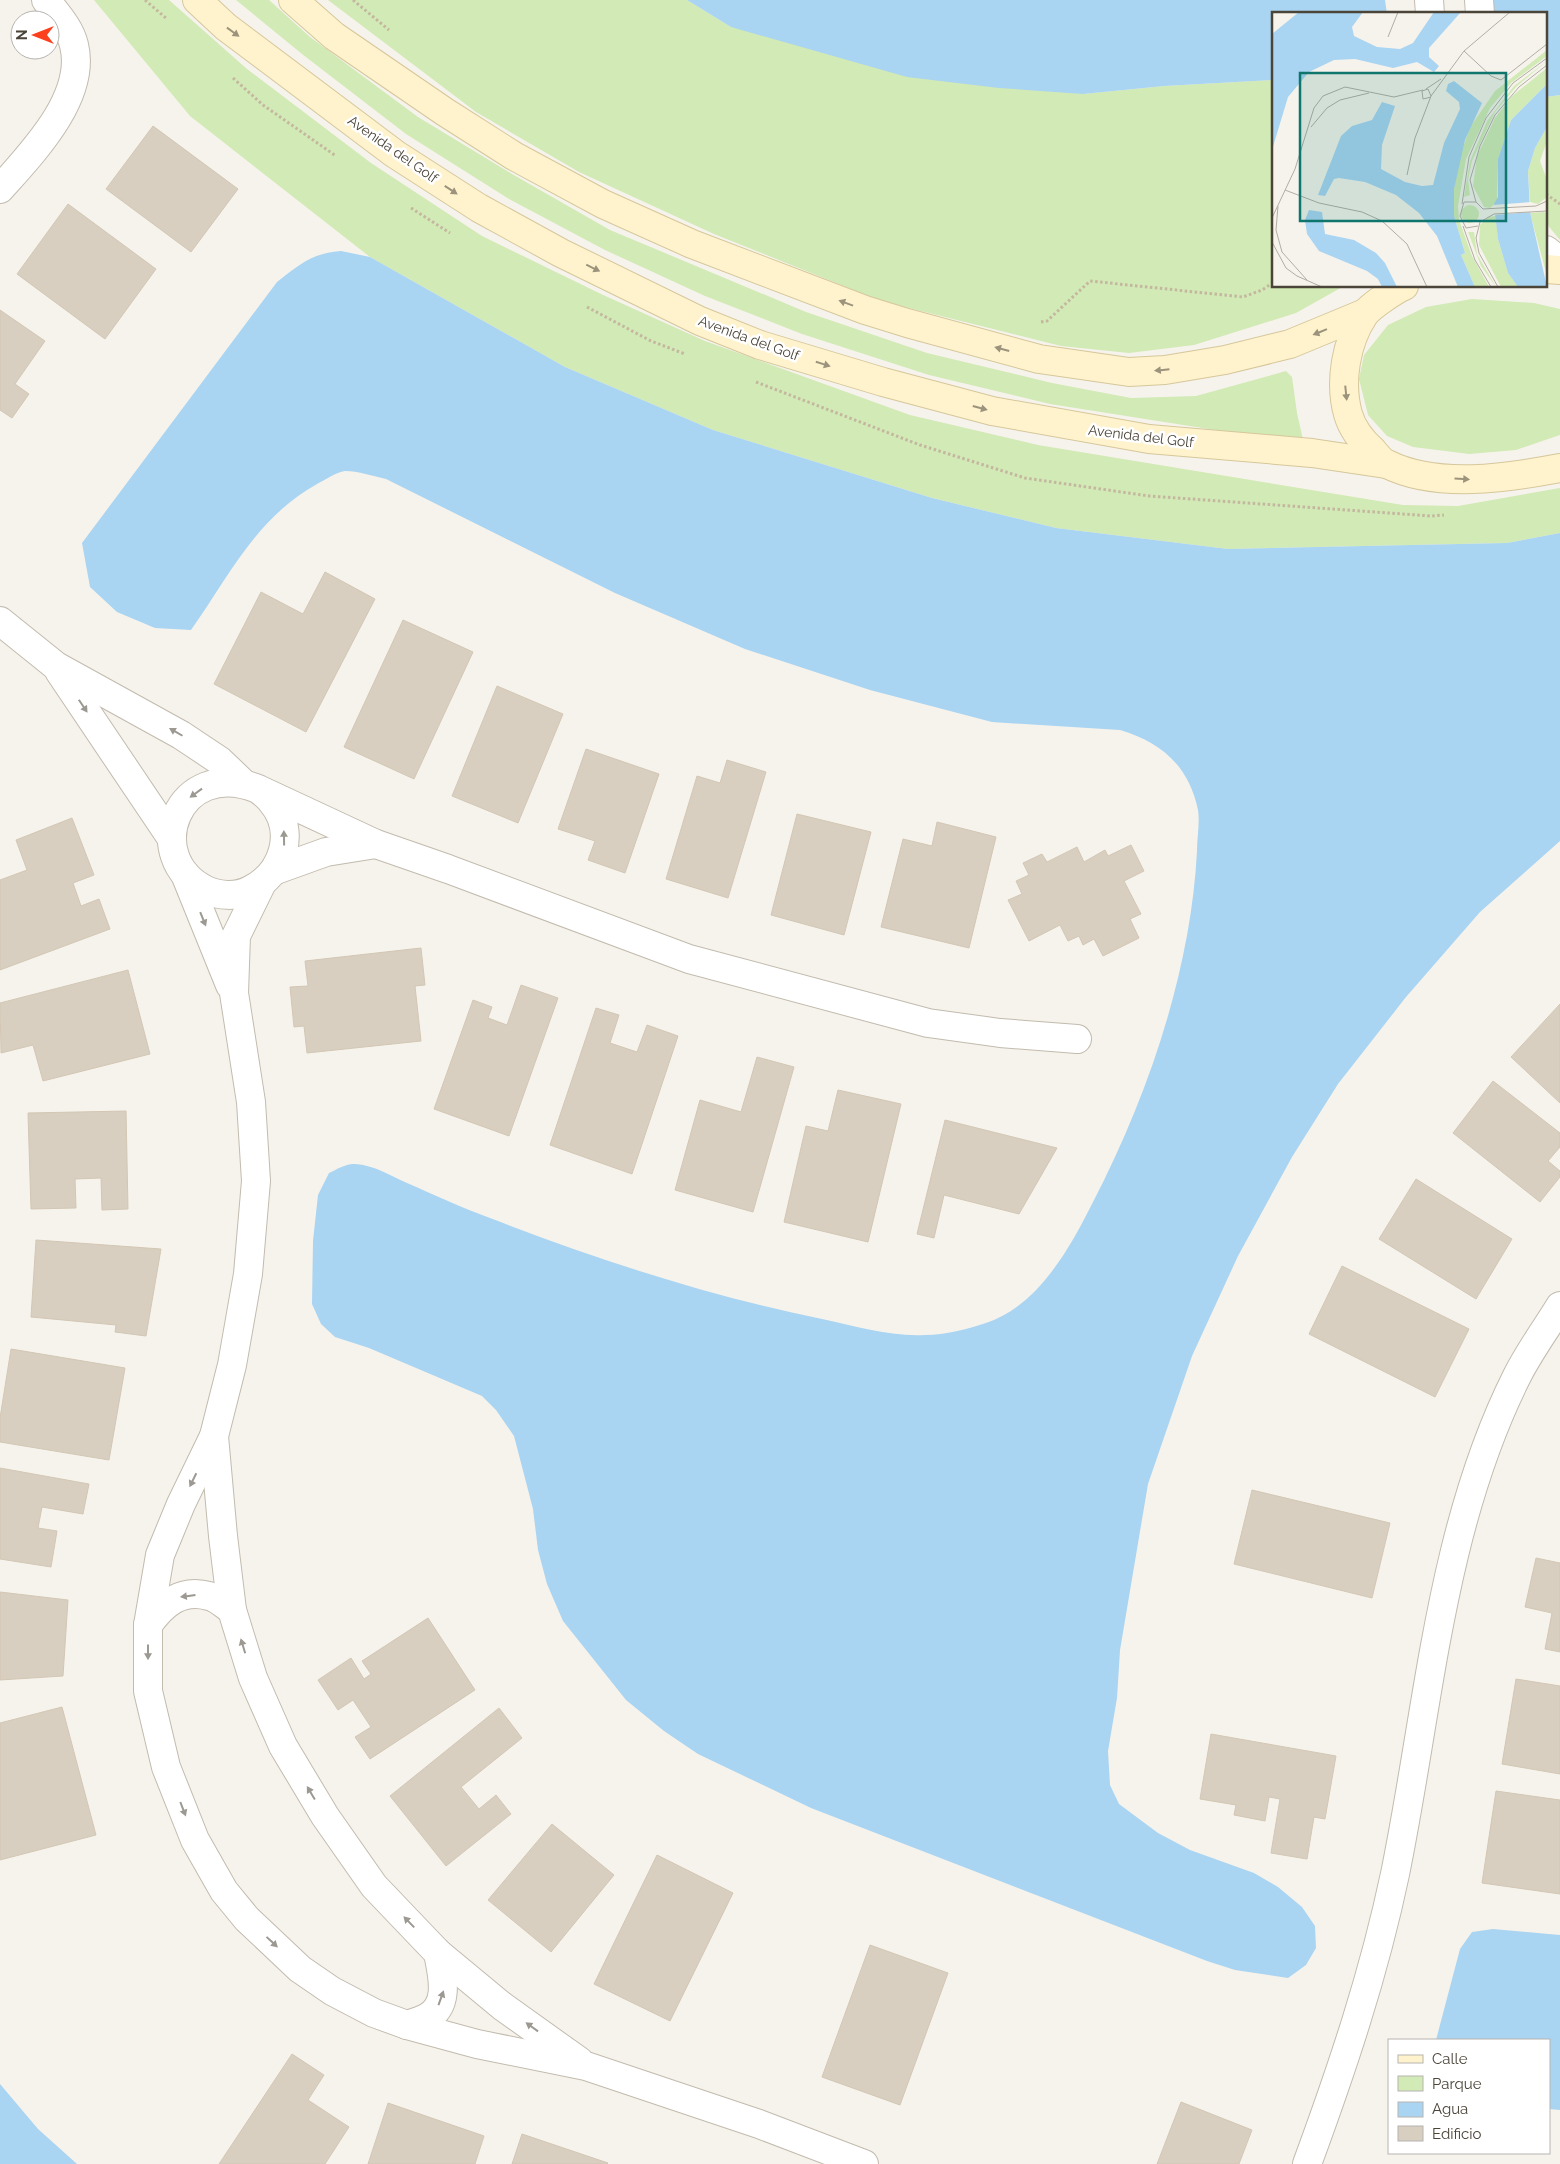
<svg xmlns="http://www.w3.org/2000/svg" width="1560" height="2164" font-family="Raleway,sans-serif">
<style>
.green{fill:#d2eab5}
.water{fill:#a9d4f2}
.pier{fill:#f6f3ec}
.building{fill:#d8cfc1;stroke:#d3c7b4}
.lines{fill:none;stroke-linecap:round;stroke-linejoin:round}
.street-casing{stroke:#c2bbae;stroke-width:30}
.secondary-casing{stroke:#d6c79b;stroke-width:30}
.path{stroke:#c4b79f;stroke-width:3;stroke-dasharray:2.5 2.5;stroke-linecap:butt}
.street{stroke:#fff;stroke-width:28}
.secondary{stroke:#fff3cd;stroke-width:28}
.oneway{fill:#9c937c}
.oneway2{fill:#9c9892}
.labels{text-anchor:middle;dominant-baseline:central;stroke-width:5;stroke-linejoin:round;paint-order:stroke}
.street-label{font-size:14px;fill:#4b4439;stroke:#fff}
.inset-road{fill:none;stroke:#b2ada4;stroke-width:1}
.view{fill:#0f766e;fill-opacity:0.15;stroke:#0f766e;stroke-width:2.5}
.inset-edge{fill:none;stroke:#4b4439;stroke-width:2.5}
</style>
<rect width="100%" height="100%" fill="#f6f3ec"/>
<g class="green">
<polygon points="94,0 169,0 247,69 371,163 482,236 601,294 705,341 910,415 1038,445 1403,505 1458,506 1560,488 1560,533 1507,543 1228,549 1056,528 932,498 713,430 565,367 370,257 190,116"/>
<polygon points="236,0 269,0 310,37 418,117 512,174 610,230 806,312 927,353 1052,383 1131,398 1196,396 1286,371 1292,377 1297,413 1304,444 1050,404 929,375 802,334 705,296 605,250 509,199 406,134 302,54"/>
<polygon points="328,0 687,0 731,27 1083,94 1164,86 1274,80 1274,286 1344,286 1296,313 1194,345 1129,353 1061,346 881,301 714,234 579,172 476,112"/>
<polygon points="1560,95 1560,240 1546,223 1546,97"/>
<polygon points="1472,299 1534,303 1560,309 1560,435 1516,450 1469,454 1413,447 1387,436 1368,415 1359,379 1364,355 1388,325 1426,307"/>
</g>
<g class="water">
<polygon points="687,0 1560,0 1560,95 1546,97 1546,14 1274,14 1274,80 1164,86 1083,94 999,88 907,77 731,27"/>
<path d="M341,251l29,6 195,110 148,63 219,68 124,30 172,21 279,-6 53,-10v308l-80,71 -74,85 -68,87 -46,73 -54,99 -46,100 -44,128 -28,166 -3,48 -9,53 2,34 9,19 39,29 32,17 64,23 24,14 24,20 13,19 1,22 -10,17 -18,13 -53,-8 -28,-9 -396,-153 -113,-54 -34,-23 -38,-31 -63,-79 -16,-37 -9,-34 -5,-41 -19,-73 -18,-26 -14,-14 -113,-48 -34,-11 -14,-13 -9,-20 1,-63 5,-46 11,-22c8,-4 18,-10 26,-9 19,1 36,12 52,19 28,12 55,25 83,35 108,42 219,78 332,101 33,7 69,18 103,16 21,0 42,-6 61,-12 52,-17 84,-75 107,-121 55,-106 98,-232 104,-351 0,-13 3,-29 1,-41 -9,-44 -37,-68 -78,-80l-128,-8 -122,-32 -125,-41 -130,-56 -229,-114c-13,-3 -28,-8 -41,-8 -9,1 -20,9 -28,13 -62,35 -87,91 -126,146l-36,-2 -38,-16 -27,-25 -8,-44 195,-261c22,-17 35,-29 64,-31z"/>
<polygon points="1493,1929 1560,1935 1560,2110 1549,2109 1549,2040 1436,2040 1460,1949 1472,1932"/>
<polygon points="0,2084 38,2129 77,2164 0,2164"/>
</g>
<polygon class="pier" points="1385,0 1492,0 1494,14 1387,14"/>
<g class="building">
<polygon points="153,126 238,189 191,252 106,189"/>
<polygon points="68,204 156,269 105,339 17,274"/>
<polygon points="0,310 45,341 15,384 29,394 12,418 0,410"/>
<polygon points="325,572 375,599 306,732 214,684 261,592 303,614"/>
<polygon points="403,620 473,652 414,779 344,747"/>
<polygon points="497,686 563,714 518,823 452,796"/>
<polygon points="586,749 659,774 625,873 588,860 595,841 558,829"/>
<polygon points="727,760 766,772 728,898 666,879 697,776 720,783"/>
<polygon points="797,814 871,832 844,935 771,915"/>
<polygon points="72,818 94,875 73,883 81,906 99,899 110,929 0,970 0,880 27,870 16,840"/>
<polygon points="937,822 996,837 969,948 881,927 903,839 932,846"/>
<polygon points="1131,845 1144,871 1124,881 1141,914 1130,919 1139,938 1103,956 1094,939 1083,945 1079,936 1068,941 1060,925 1029,941 1008,900 1022,894 1016,881 1029,875 1023,863 1042,854 1047,862 1077,847 1084,862 1105,850 1108,856"/>
<polygon points="421,948 425,985 415,986 421,1041 307,1053 304,1026 294,1027 290,987 308,986 305,961"/>
<polygon points="128,970 150,1054 43,1081 33,1045 1,1053 0,1003"/>
<polygon points="521,985 558,998 509,1136 434,1109 473,1000 492,1007 488,1018 507,1025"/>
<polygon points="1560,1004 1560,1103 1511,1057"/>
<polygon points="596,1008 619,1015 610,1043 637,1052 647,1025 678,1036 632,1174 550,1145"/>
<polygon points="757,1057 794,1067 753,1212 675,1190 700,1100 741,1112"/>
<polygon points="1493,1081 1560,1133 1560,1147 1548,1161 1560,1171 1560,1177 1540,1202 1453,1133"/>
<polygon points="838,1090 901,1104 868,1242 784,1222 806,1126 828,1131"/>
<polygon points="126,1111 128,1209 102,1210 101,1178 75,1179 76,1208 31,1209 28,1113"/>
<polygon points="945,1120 1057,1148 1019,1214 944,1195 934,1238 917,1234"/>
<polygon points="1416,1179 1512,1239 1476,1299 1379,1239"/>
<polygon points="36,1240 161,1249 146,1336 115,1332 116,1325 31,1317"/>
<polygon points="1342,1266 1469,1329 1435,1397 1309,1334"/>
<polygon points="11,1349 125,1368 109,1460 0,1442 0,1418"/>
<polygon points="0,1468 89,1484 83,1514 42,1507 38,1528 57,1531 51,1567 0,1559"/>
<polygon points="1252,1490 1390,1523 1372,1598 1234,1564"/>
<polygon points="1536,1558 1560,1563 1560,1652 1545,1649 1552,1613 1525,1607"/>
<polygon points="0,1592 68,1600 63,1676 0,1680"/>
<polygon points="428,1618 475,1690 370,1759 355,1737 371,1727 353,1700 338,1710 318,1680 351,1658 364,1679 371,1674 362,1661"/>
<polygon points="1516,1679 1560,1686 1560,1774 1502,1764"/>
<polygon points="62,1707 96,1835 0,1860 0,1723"/>
<polygon points="499,1708 522,1738 461,1787 479,1809 496,1795 511,1814 446,1866 390,1796"/>
<polygon points="1211,1734 1336,1756 1325,1819 1314,1817 1307,1859 1271,1853 1280,1799 1269,1797 1265,1821 1234,1815 1236,1805 1200,1799"/>
<polygon points="1496,1791 1560,1800 1560,1894 1482,1883"/>
<polygon points="552,1824 614,1875 551,1952 488,1900"/>
<polygon points="657,1855 733,1893 670,2021 594,1984"/>
<polygon points="870,1945 948,1973 900,2105 822,2077"/>
<polygon points="292,2054 324,2075 308,2100 349,2127 325,2164 219,2164"/>
<polygon points="1181,2102 1252,2130 1239,2164 1157,2164"/>
<polygon points="388,2103 484,2136 475,2164 368,2164"/>
<polygon points="522,2134 608,2163 607,2164 512,2164"/>
</g>
<g class="lines">
<g class="street-casing">
<g id="street">
<polyline points="1429,0 1430,14"/>
<polyline points="1479,0 1480,14"/>
<path d="M0,189c32,-36 87,-92 74,-144 -4,-17 -18,-32 -28,-45"/>
<polyline points="1546,250 1560,261"/>
<polyline points="0,621 56,666 181,735 220,761 243,783"/>
<polyline points="59,671 172,839"/>
<path d="M258,789c5,4 11,8 14,13 25,30 11,72 -22,88 -13,7 -31,6 -44,0 -66,-32 -29,-134 52,-101l118,55 72,25 241,90 239,64 72,10 77,6"/>
<polyline points="276,870 326,852 376,844"/>
<polyline points="185,874 230,985"/>
<polyline points="261,885 236,936 234,993 251,1102 256,1181 248,1274 232,1365 214,1436 181,1504 160,1555 148,1625 148,1691 166,1767 195,1840 224,1891 247,1919 300,1969 332,1991 374,2013 407,2025 477,2044 586,2066 759,2124 864,2164"/>
<polyline points="214,1436 223,1536 232,1610 253,1678 283,1746 325,1816 374,1886 438,1953 502,2006 579,2061"/>
<path d="M148,1625c15,-21 33,-37 61,-29 8,2 17,10 23,14"/>
<path d="M407,2025c6,-2 13,-4 19,-7 25,-12 16,-44 12,-65"/>
<path d="M1307,2164c35,-95 67,-190 88,-290 34,-166 45,-345 122,-498 12,-24 29,-47 43,-70"/>
</g>
</g>
<g class="secondary-casing">
<g id="secondary">
<polyline points="197,0 226,27 395,154 479,208 561,253 700,321 760,345 883,382 992,411 1149,439 1312,453 1386,464"/>
<polyline points="293,0 334,36 445,112 514,156 603,204 692,244 865,310 907,323 1039,359 1129,372 1165,370 1225,360 1290,344 1365,313"/>
<polyline points="1546,269 1560,270"/>
<path d="M1404,286c-9,4 -34,20 -40,29 -18,27 -25,67 -16,99 4,14 15,28 25,37 4,5 9,11 14,13 50,25 120,14 173,4"/>
</g>
</g>
<g class="path">
<polyline points="145,0 167,19"/>
<polyline points="353,0 389,30"/>
<polyline points="233,78 263,105 336,156"/>
<polyline points="1546,194 1560,204"/>
<polyline points="411,208 450,233"/>
<polyline points="587,307 651,341 685,354"/>
<polyline points="1041,322 1047,321 1090,281 1243,297 1262,290 1274,282"/>
<polyline points="756,382 920,445 1025,478 1149,496 1431,516 1444,515"/>
</g>
<use href="#street" class="street"/>
<use href="#secondary" class="secondary"/>
</g>
<defs><path id="oneway-solid" d="M-6-.8H1V-3.2L6.5 0L1 3.2V.8H-6Z" transform="scale(1.25)"/></defs>
<g class="oneway">
<use href="#oneway-solid" transform="translate(233 32) rotate(36)"/>
<use href="#oneway-solid" transform="translate(451 190) rotate(33)"/>
<use href="#oneway-solid" transform="translate(593 268) rotate(26)"/>
<use href="#oneway-solid" transform="translate(846 303) rotate(-160)"/>
<use href="#oneway-solid" transform="translate(1320 332) rotate(158)"/>
<use href="#oneway-solid" transform="translate(1002 349) rotate(-165)"/>
<use href="#oneway-solid" transform="translate(823 364) rotate(17)"/>
<use href="#oneway-solid" transform="translate(1162 370) rotate(174)"/>
<use href="#oneway-solid" transform="translate(1346 393) rotate(84)"/>
<use href="#oneway-solid" transform="translate(980 408) rotate(15)"/>
<use href="#oneway-solid" transform="translate(1462 479) rotate(4)"/>
</g>
<g class="oneway2">
<use href="#oneway-solid" transform="translate(83 706) rotate(56)"/>
<use href="#oneway-solid" transform="translate(176 732) rotate(-150)"/>
<use href="#oneway-solid" transform="translate(196 793) rotate(144)"/>
<use href="#oneway-solid" transform="translate(284 838) rotate(-91)"/>
<use href="#oneway-solid" transform="translate(203 919) rotate(68)"/>
<use href="#oneway-solid" transform="translate(193 1480) rotate(116)"/>
<use href="#oneway-solid" transform="translate(188 1596) rotate(173)"/>
<use href="#oneway-solid" transform="translate(243 1646) rotate(-107)"/>
<use href="#oneway-solid" transform="translate(148 1652) rotate(90)"/>
<use href="#oneway-solid" transform="translate(311 1793) rotate(-121)"/>
<use href="#oneway-solid" transform="translate(183 1809) rotate(69)"/>
<use href="#oneway-solid" transform="translate(409 1922) rotate(-134)"/>
<use href="#oneway-solid" transform="translate(272 1942) rotate(43)"/>
<use href="#oneway-solid" transform="translate(441 1998) rotate(-70)"/>
<use href="#oneway-solid" transform="translate(532 2027) rotate(-144)"/>
</g>
<g class="labels">
<g class="street-label">
<text transform="translate(393 149) rotate(35)">Avenida del Golf</text>
<text transform="translate(749 338) rotate(20)">Avenida del Golf</text>
<text transform="translate(1141 436) rotate(7)">Avenida del Golf</text>
</g>
</g>
<g transform="translate(1272 12)">
<rect width="275" height="275" fill="#f6f3ec"/>
<path d="M275,38v6l-36,27 -21,25 -24,51 -8,47 1,14 13,36 17,31h-14l-14,-32 4,-2 -11,-37v-27l4,-28 13,-35 24,-35zM275,49l-31,26 -21,25 -23,49 -4,19 2,15 -6,2 6,-36 17,-40 27,-35zM275,56v16l-36,36 -13,39 -1,43 -7,6 -6,-1 -11,-21 4,-30 18,-38 17,-22zM275,115v14l-7,20 7,19v17l-9,7 -8,-2 -2,-31 7,-23zM189 202a9 9 0 1 1 18 0a9 9 0 1 1-18 0ZM271,200l4,1v63l-17,-63zM224,204l2,23 10,34 10,14h-17l-22,-42 1,-20 8,-8zM196,220h6l3,22 19,33 -15,-21z" fill="#d2eab5"/>
<path d="M27,0h64l-11,15 2,9 23,11 23,2 13,-6 21,-31h27l-32,36v9l10,9 -5,6 -17,-10 -24,6 -38,-9 -21,1 -25,12 -21,25 -16,53v-116zM182,69l28,22 -17,37 -11,49v27l11,37 -4,2 14,32h-17l-21,-51 -18,-23 -23,-18 -31,-13 -26,-4 -5,1 -9,17 -7,-1 23,-59 11,-10 20,-6 10,-18 13,4 -13,39 -1,24 24,13 17,4 11,-1 11,-42 16,-34 -1,-7 -13,-11 2,-7zM275,72v43l-12,21 -7,23 2,41 17,75h-29l-10,-14 -10,-34 -4,-35 4,-7v-38l13,-39zM37,198l13,2 3,22 29,6 22,13 9,10 12,24h-15l-4,-8 -11,-8 -48,-20 -12,-17 -2,-14z" fill="#a9d4f2"/>
<path d="M260,190v10l-38,3 -1,-10z" fill="#f6f3ec"/>
<path class="inset-road" d="M116,25l10,-25M192,39l27,25 10,4 46,-36M275,53l-28,22 -24,28 -15,31 -10,34 6,22 7,7 53,-3 11,-5M154,77l15,-10M159,84l33,-45 46,-39M39,115l16,-19 13,-8 29,-7M135,163l8,-37 16,-42 -3,-7 -6,2 1,8 8,-2M13,178l34,13 43,9 20,9 25,23 20,43M204,190h-12l-4,14 6,12 12,-2M190,192l7,-47 17,-39 27,-35 34,-25M6,194l-2,24 6,22 25,28M0,206l23,-49 19,-61 9,-12 22,-9 49,10 29,-7M191,214l12,34 16,27M0,230l14,26 11,8 25,11M226,275l-19,-34 -3,-15 4,-16 14,-8 53,-3"/>
<path class="view" d="M28,61h206v148h-206z"/>
<rect width="275" height="275" class="inset-edge"/>
</g>
<rect x="1388" y="2039" width="162" height="115" fill="#ffffff" stroke="#b7b4b0"/>
<rect x="1398" y="2055" width="25" height="8" fill="#fff3cd" stroke="#b7b4b0"/>
<text x="1432" y="2064" font-size="15" fill="#4b4439">Calle</text>
<rect x="1398" y="2076" width="25" height="15" fill="#d2eab5" stroke="#b7b4b0"/>
<text x="1432" y="2089" font-size="15" fill="#4b4439">Parque</text>
<rect x="1398" y="2102" width="25" height="15" fill="#a9d4f2" stroke="#b7b4b0"/>
<text x="1432" y="2114" font-size="15" fill="#4b4439">Agua</text>
<rect x="1398" y="2126" width="25" height="15" fill="#d8cfc1" stroke="#b7b4b0"/>
<text x="1432" y="2139" font-size="15" fill="#4b4439">Edificio</text>
<g transform="translate(35 35) rotate(270)"><circle r="24" fill="#ffffff" stroke="#b7b4b0"/>
<path d="M0-4L9 19L0 12L-9 19Z" fill="#fc3f1d"/>
<text y="-8" font-size="14" font-weight="bold" text-anchor="middle" fill="#4b4439">N</text>
</g>
</svg>
